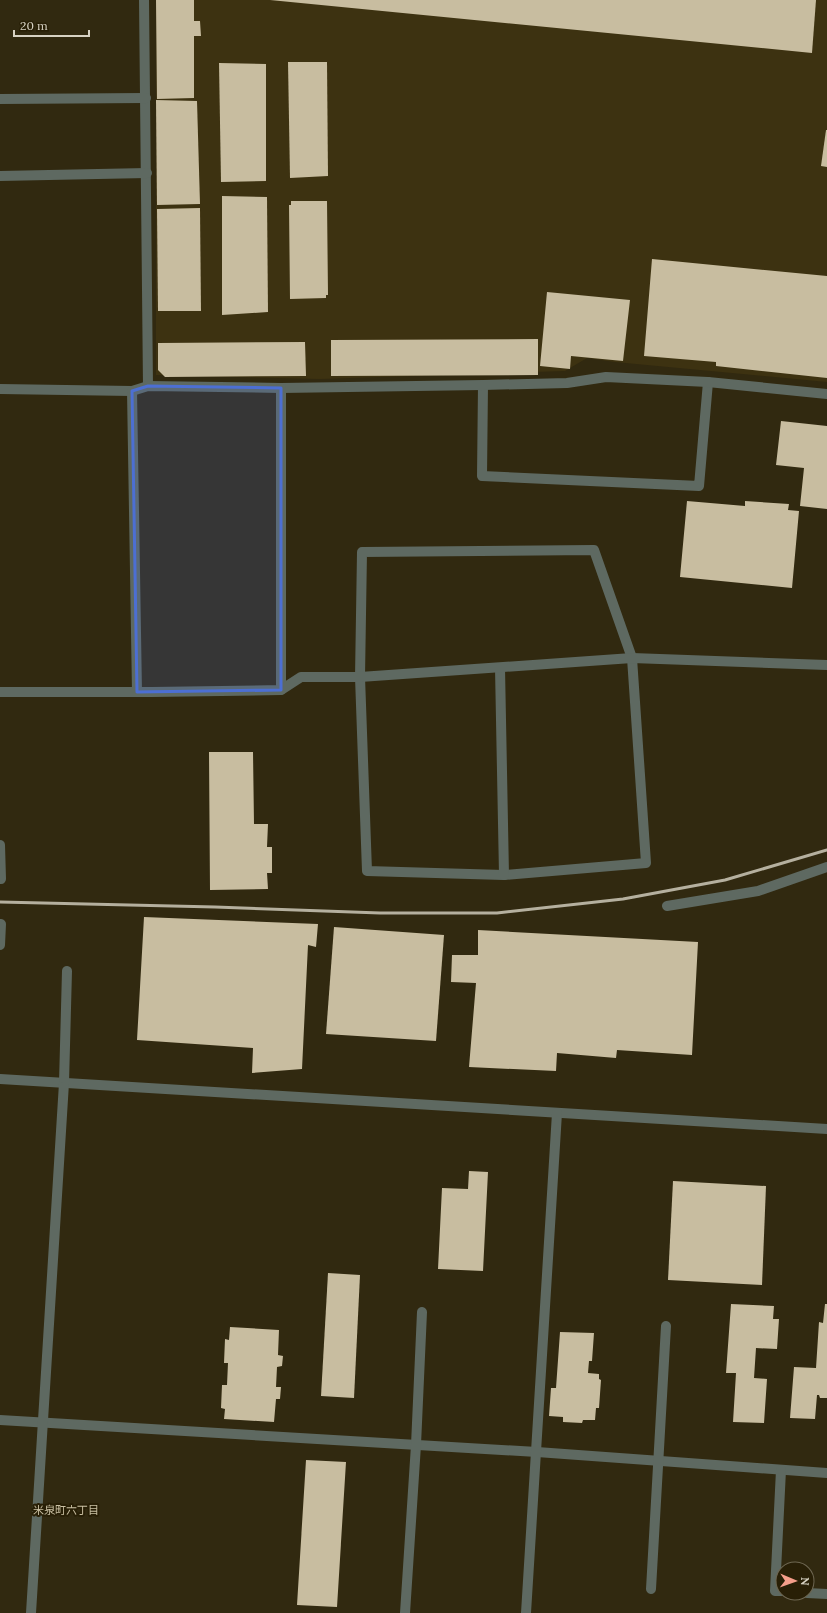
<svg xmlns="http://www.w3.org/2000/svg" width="827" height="1613" font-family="Lora,'Noto Sans JP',serif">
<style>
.built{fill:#3d3211}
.building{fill:#c8bda0}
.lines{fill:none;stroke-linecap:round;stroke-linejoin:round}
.minor{stroke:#5e6961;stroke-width:10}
.rail{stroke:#b5b09f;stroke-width:3}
.marked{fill:#4c6fd3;fill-opacity:0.2;stroke:#4c6fd3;stroke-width:3;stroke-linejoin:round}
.labels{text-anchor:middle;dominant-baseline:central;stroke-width:4;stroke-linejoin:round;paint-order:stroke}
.neighbourhood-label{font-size:11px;fill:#cac0a3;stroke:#281f06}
</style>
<rect width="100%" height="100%" fill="#312910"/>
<polygon class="built" points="156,0 827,0 827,382 615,362 587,358 565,371 320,379 156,375"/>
<g class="building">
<polygon points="156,0 194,0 194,21 200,21 201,36 194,36 194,98 157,99"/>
<polygon points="270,0 816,0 812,53"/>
<polygon points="288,62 327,62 328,176 290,178"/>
<polygon points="219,63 266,64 266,181 221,182"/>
<polygon points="156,100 197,101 200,204 157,205"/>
<polygon points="826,130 827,130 827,167 821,166"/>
<polygon points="222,196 267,197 268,312 222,315"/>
<polygon points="291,201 327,201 328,295 326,295 326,298 290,299 289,205 291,205"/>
<polygon points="200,208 201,311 158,311 157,209"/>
<polygon points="652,259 827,276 827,378 716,366 716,362 644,356"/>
<polygon points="547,292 630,300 623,361 571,356 570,369 540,366"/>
<polygon points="538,339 538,375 331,376 331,340"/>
<polygon points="305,342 306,376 165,377 158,370 158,343"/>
<polygon points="781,421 827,426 827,509 800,506 804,468 776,465"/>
<polygon points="687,501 745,506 745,501 789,504 788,510 799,511 792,588 680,577"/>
<polygon points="209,752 253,752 254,824 268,824 267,847 272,847 272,873 267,873 268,889 210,890"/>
<polygon points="144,917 318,924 316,947 308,945 302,1069 252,1073 253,1048 137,1040"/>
<polygon points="334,927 444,935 436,1041 326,1034"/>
<polygon points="478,930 698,942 692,1055 617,1050 616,1058 557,1053 556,1071 469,1067 476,983 451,982 452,955 478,955"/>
<polygon points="469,1171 488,1172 483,1271 438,1269 442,1188 468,1189"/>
<polygon points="673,1181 766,1186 762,1285 668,1280"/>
<polygon points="328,1273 360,1275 354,1398 321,1396"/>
<polygon points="731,1304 774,1306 773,1319 779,1319 777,1349 756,1348 754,1378 767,1379 764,1423 733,1422 736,1373 726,1373"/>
<polygon points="825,1304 827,1304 827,1398 820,1398 819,1395 817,1395 815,1419 790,1418 794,1367 816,1368 819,1322 823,1323"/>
<polygon points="230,1327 279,1330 278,1355 283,1356 282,1366 277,1367 276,1387 281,1387 280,1399 276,1399 274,1422 224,1419 225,1409 221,1408 222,1385 227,1385 228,1363 224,1363 225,1339 229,1340"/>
<polygon points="560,1332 594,1333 592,1361 589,1361 588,1373 599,1374 599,1379 601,1380 599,1408 596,1408 595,1420 583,1420 582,1423 563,1422 563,1417 549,1416 551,1388 556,1388"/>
<polygon points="306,1460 346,1462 337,1607 297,1605"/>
</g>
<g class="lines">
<g class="minor">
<polyline points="144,0 148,386"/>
<polyline points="0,99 146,98"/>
<polyline points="0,176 147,173"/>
<polyline points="483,385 482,476 699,486 708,382"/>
<polyline points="0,389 132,391 148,386 281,388 483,385 567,383 606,377 708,382 827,394"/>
<polyline points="132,391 137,692"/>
<polygon points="594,550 632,658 646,863 504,875 367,871 360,677 362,552"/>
<polyline points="500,668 504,875"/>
<polyline points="281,690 281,388"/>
<polyline points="0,692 152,692 281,690 301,677 360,677 632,658 827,665"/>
<polyline points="0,845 1,879"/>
<polyline points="667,906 758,891 827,867"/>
<polyline points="0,945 1,924"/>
<polyline points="0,1079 827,1129"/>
<polyline points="0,1420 537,1452 827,1473"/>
<polyline points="781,1470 775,1591 783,1591"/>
<polyline points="651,1589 666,1326"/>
<polyline points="807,1593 827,1594"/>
<polyline points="31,1613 64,1083 67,971"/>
<polyline points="405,1613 416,1445 422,1312"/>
<polyline points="526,1613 557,1113"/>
</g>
<polyline class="rail" points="0,902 215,907 380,913 497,913 623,899 725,880 827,850"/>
</g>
<path class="marked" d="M148,386l133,2v302l-144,2 -5,-301z"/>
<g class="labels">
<g class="neighbourhood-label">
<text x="66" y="1510">米泉町六丁目</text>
</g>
</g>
<g transform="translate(795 1581) rotate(92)"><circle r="19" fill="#281f06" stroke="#6e6752"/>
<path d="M0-3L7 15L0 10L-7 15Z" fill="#f49e8a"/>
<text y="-6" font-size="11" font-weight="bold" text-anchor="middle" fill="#d7d2c3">N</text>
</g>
<path d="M14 30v6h75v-6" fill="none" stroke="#d7d2c3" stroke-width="2"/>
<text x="20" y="30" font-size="12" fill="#d7d2c3" stroke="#281f06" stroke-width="3" paint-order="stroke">20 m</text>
</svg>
